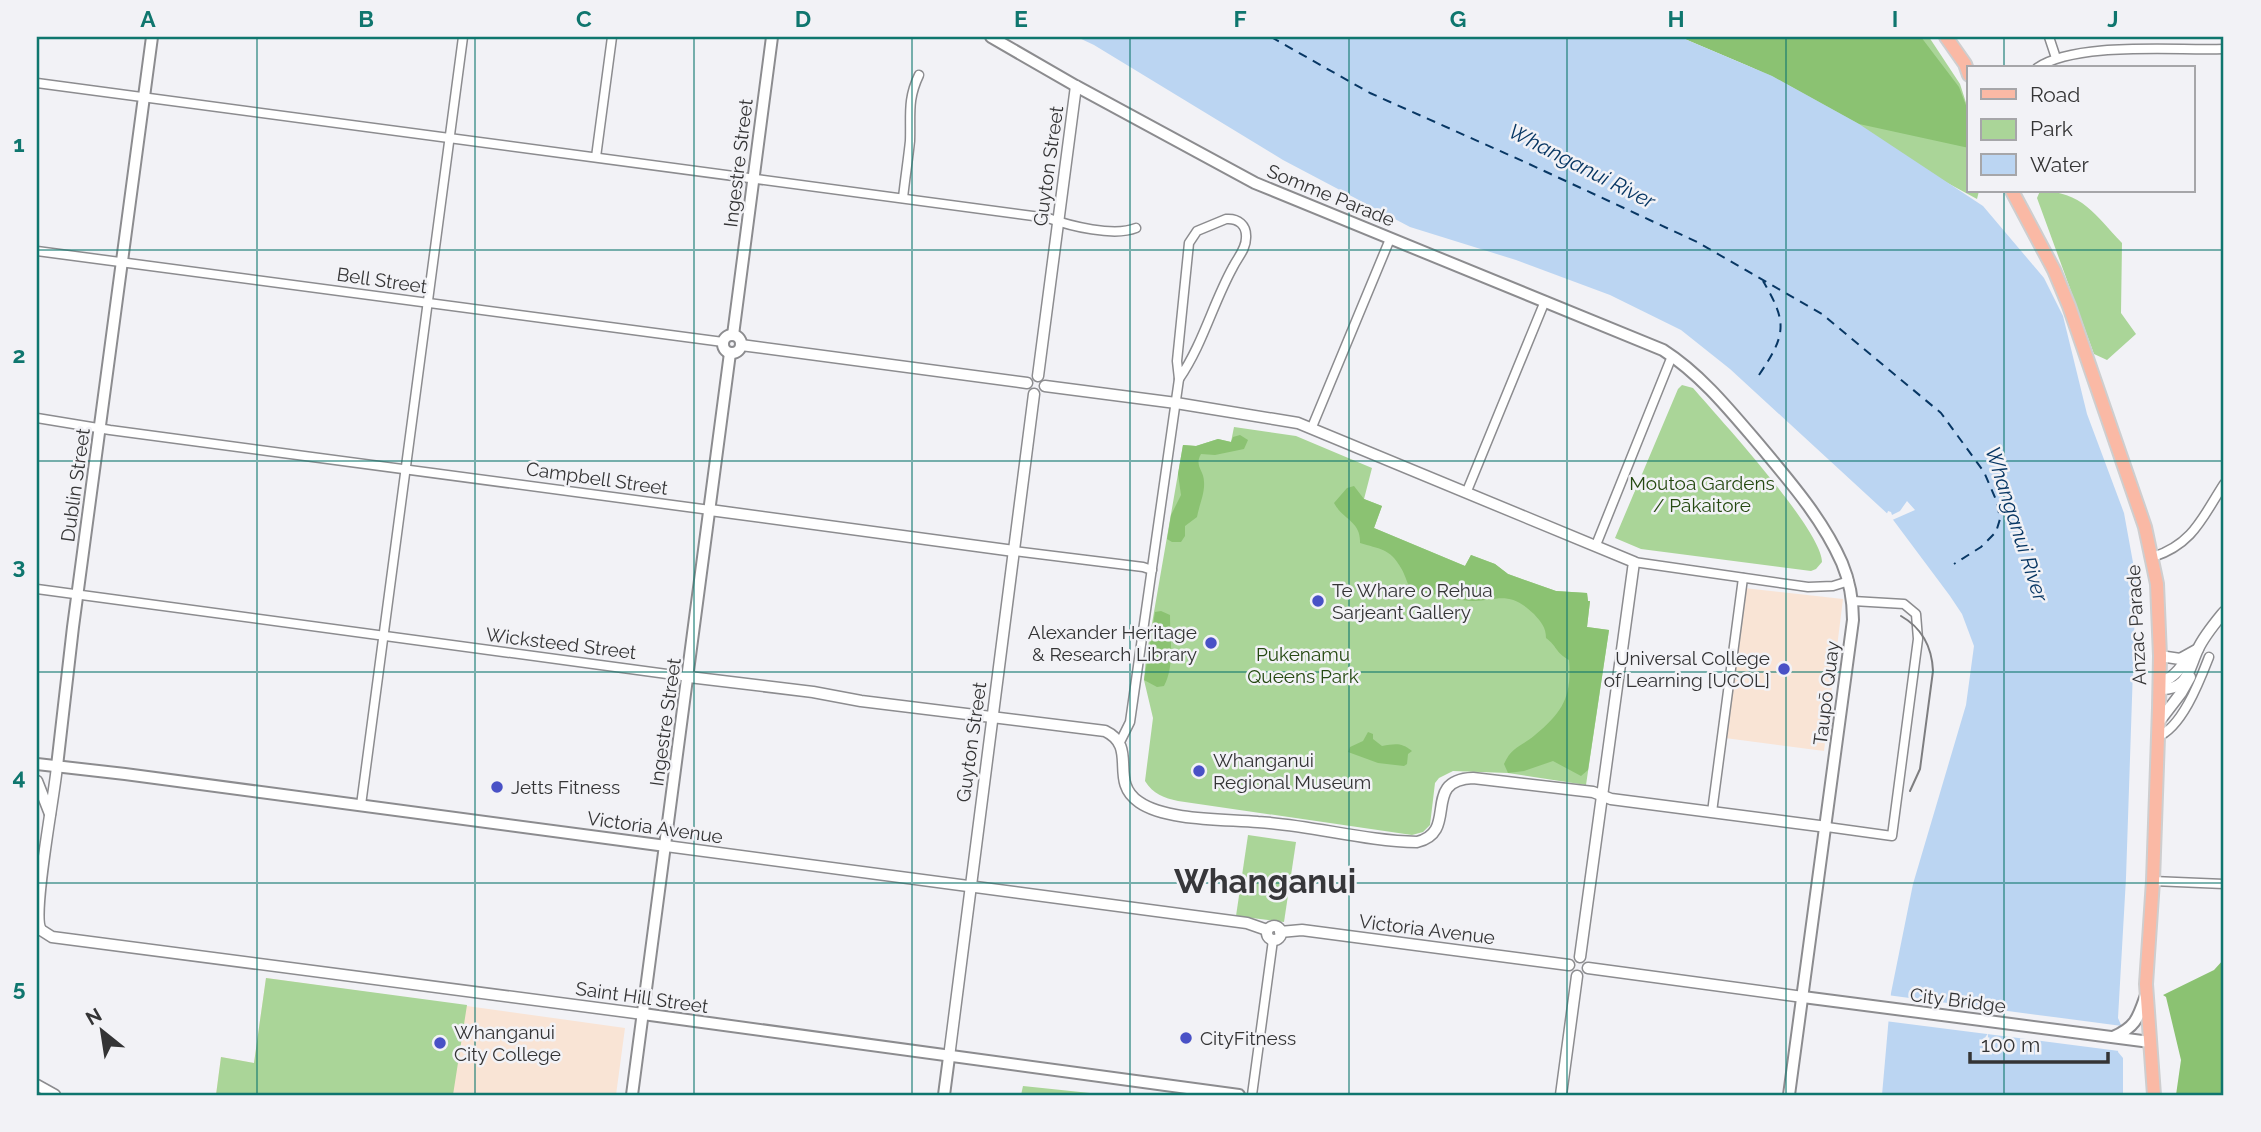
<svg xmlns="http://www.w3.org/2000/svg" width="2261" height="1132" font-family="Raleway,sans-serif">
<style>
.education{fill:#f9e4d5}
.green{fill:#aad598}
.forest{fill:#8bc272}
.water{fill:#bbd5f2}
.pier{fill:#f2f2f6}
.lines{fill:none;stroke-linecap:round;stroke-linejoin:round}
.ferry{stroke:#083764;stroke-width:2;stroke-dasharray:9 7;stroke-linecap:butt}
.minor-casing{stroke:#8c8c8f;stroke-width:11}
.tertiary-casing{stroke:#8c8c8f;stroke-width:13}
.secondary-casing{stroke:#8c8c8f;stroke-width:14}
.primary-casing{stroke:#cececf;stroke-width:16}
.minor{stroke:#fff;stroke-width:8}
.tertiary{stroke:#fff;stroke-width:10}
.secondary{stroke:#fff;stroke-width:10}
.primary{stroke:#fab9a5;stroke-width:12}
.tram{stroke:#7e7e80;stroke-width:2}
.grid{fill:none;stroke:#0f766e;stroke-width:2;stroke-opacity:0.55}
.poi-dot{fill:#4951c6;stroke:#f2f2f6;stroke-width:2.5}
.labels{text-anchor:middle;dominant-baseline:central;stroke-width:5;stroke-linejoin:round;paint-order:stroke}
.street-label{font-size:19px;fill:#343435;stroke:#f2f2f6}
.park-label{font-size:19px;fill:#254911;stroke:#f2f2f6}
.poi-label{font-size:19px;fill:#343435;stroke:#f2f2f6;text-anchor:start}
.water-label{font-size:21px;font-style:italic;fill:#083764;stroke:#f2f2f6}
.town-label{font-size:33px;font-weight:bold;fill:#37373a;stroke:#f2f2f6}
.neatline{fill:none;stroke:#0f766e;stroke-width:2.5}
.grid-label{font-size:23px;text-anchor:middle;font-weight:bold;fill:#0f766e}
</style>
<rect width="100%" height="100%" fill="#f2f2f6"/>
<g class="education">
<polygon points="1744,588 1843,599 1824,751 1725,738"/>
<polygon points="266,978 625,1028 616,1095 216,1095 221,1057 254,1063"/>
</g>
<g class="green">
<polygon points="1692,37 1929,37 1960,84 1969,112 1969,191 1979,191 1977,199 1918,167 1793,88"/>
<path d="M2040,191c42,0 55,24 82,52l-1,70 15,21 -29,26 -13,-6 -57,-156z"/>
<path d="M1682,385l11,3c26,30 129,142 129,174l-6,7 -5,2 -170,-22 -26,-11 63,-149z"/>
<path d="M1234,427l62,9 76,32 -8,31 18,7 -8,22 91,38 6,-11 24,9 13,10 48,17 31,2 1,8h2l-3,26 22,3 -23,155 -78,-12 -55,-2 -14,7 -4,5 -5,42 -7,7 -11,3 -234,-34c-14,-3 -25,-7 -33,-20l8,-63 -9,-38 2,-22 37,-213 13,1 22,-7 13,3z"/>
<polygon points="1248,835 1296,842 1284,922 1236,916"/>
<polygon points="266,978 467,1005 453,1095 216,1095 221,1057 254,1063"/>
<polygon points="1023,1086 1109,1095 1021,1095"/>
</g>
<g class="forest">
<polygon points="1680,37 1921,37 1959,87 1969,113 1969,148 1859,124 1772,76"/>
<path d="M1240,435l8,5 -4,9 -29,6 -14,-1c-7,12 3,16 3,28 1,11 -5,24 -7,35l-12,9v10l-4,6h-9l-5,-3 4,-24 10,-20 -3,-21 5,-29 13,1 22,-7 13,3 2,-5z"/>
<path d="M1354,486l10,13 18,7 -8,22 91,38 6,-11 24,9 13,10 48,17 31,2 1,8h2l-3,26 22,3 -21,140 -7,6 -28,-15 -29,10 -16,2 -4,-9c8,-18 17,-17 31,-29 28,-23 37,-39 34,-75 -14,-8 -12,-14 -23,-22 0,-11 -5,-16 -12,-24 -29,-28 -40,-9 -72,-14 -17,-2 -31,-9 -49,-7 -6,-8 -7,-17 -12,-25 -11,-20 -22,-19 -41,-25 1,-22 -17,-23 -26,-40l13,-15z"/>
<path d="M1161,611l9,4c0,23 5,51 -6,71l-7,1 -13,-7 11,-68z"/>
<path d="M1368,732l5,2v5l9,7c13,-2 19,-4 30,5l-4,3 -1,10 -3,2 -26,-3 -30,-11 2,-5 13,-6z"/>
<polygon points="2224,959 2224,1095 2176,1095 2181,1060 2166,997 2163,995 2214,970"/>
</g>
<polygon class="water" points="1077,37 1680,37 1772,76 1859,124 1983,206 2044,278 2063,316 2087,414 2124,513 2136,579 2126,878 2118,1018 2121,1025 2118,1052 2123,1058 2123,1095 1882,1095 1891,993 1913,884 1966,705 1974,646 1962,614 1950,596 1891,517 1730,369 1681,330 1610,295 1516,260 1410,227 1283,160 1094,45"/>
<g class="pier">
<polygon points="1907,501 1915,510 1890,521 1886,516 1888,511 1891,512 1892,515 1900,511"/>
<polygon points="1887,995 2122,1026 2119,1051 1885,1021"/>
</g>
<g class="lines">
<g class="ferry">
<polyline points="1271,37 1370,93 1527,163 1697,242 1822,314 1941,413 1984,472 1997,502 2000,519 1996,532 1981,547 1954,564"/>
<path d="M1759,375c27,-40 29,-52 4,-94"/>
</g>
<g class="minor-casing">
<g id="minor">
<polyline points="2049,37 2056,58"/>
<path d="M2037,68c40,-27 139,-17 187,-19"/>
<path d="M37,83l1011,135c22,8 66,19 88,10"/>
<polyline points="596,157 612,37"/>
<path d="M903,198c2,-19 5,-38 7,-57 1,-26 -3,-41 9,-66"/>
<path d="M1226,219c12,-1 21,6 20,19 0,11 -8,19 -13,29 -20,36 -30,77 -54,112l-2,-18 12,-118 8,-12z"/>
<polyline points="37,251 723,342"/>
<polyline points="37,418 110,430 710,510"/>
<polyline points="1312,427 1390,239"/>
<polyline points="1467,491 1545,301"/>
<polyline points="1596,545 1672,356"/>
<polyline points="1014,551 1143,567 1152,570"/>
<path d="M2153,557c40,-13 49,-39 71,-73"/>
<polyline points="1634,562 1808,587 1833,586 1849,581"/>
<polyline points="37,589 689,677"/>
<path d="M2157,737c25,-9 43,-57 52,-80"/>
<polyline points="1120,742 1130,722 1179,379"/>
<polyline points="361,805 463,37"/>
<polyline points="1712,812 1743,578"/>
<polyline points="1827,827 1892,836 1918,639 1916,614 1904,604 1853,601"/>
<polyline points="2153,881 2224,884"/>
<polyline points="1252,1095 1273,940"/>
</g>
</g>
<g class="tertiary-casing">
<g id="tertiary">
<polyline points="741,345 1027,383"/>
<polyline points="1038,376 1076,86"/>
<polyline points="1045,386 1176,403 1298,423 1634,562 1580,957"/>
<polyline points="710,510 1014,551"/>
<polyline points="2160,656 2180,659 2198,649"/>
<path d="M689,677l124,15 48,9 244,30c34,16 3,50 34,71 27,19 86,17 119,20 53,3 106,19 159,20 43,-10 3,-62 56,-64l120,14 18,7 216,28"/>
<path d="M2159,682c13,-2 23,-15 29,-26"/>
<path d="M2159,689c30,1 29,-19 39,-40 6,-13 17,-26 26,-37"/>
<polyline points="2158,723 2181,693 2190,677"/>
<polyline points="37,781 50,814"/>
<polyline points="666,846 1247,923 1267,930"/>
<circle cx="1274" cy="933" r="7"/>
<polyline points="41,930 52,937 643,1014"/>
<path d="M41,930c-10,-15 14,-137 16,-164"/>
<polyline points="1280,932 1302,930 1569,965"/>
<polyline points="1588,968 1803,997"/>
<polyline points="949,1057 1034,394"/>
<polyline points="37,1085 55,1095"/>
<polyline points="1561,1095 1577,976"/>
</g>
</g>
<g class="secondary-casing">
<g id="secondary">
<path d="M991,37l85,49 179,97 408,167c39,25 69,63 99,98 30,36 61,72 80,115 8,19 11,37 11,57l-64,475"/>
<circle cx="732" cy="344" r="9"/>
<polyline points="733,335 772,37"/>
<polyline points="37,764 125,774 666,846"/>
<polyline points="57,766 73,627 152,37"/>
<polyline points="1803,997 2150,1042"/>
<polyline points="643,1014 1239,1095"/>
<path d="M2113,1037c23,-10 25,-19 33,-42"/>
<polyline points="632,1095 730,353"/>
<polyline points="944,1095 949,1057"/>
</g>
</g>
<g class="primary-casing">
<g id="primary">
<polyline points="1946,37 1965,64 1969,75"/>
<polyline points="2012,191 2054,270 2069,306 2145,527 2157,584 2160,656 2159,708 2153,881 2146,984 2154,1095"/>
</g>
</g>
<use href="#minor" class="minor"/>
<use href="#tertiary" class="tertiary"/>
<use href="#secondary" class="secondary"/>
<use href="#primary" class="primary"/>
<path class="tram" d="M1901,616c21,12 31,31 32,55l-13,98 -10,22"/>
</g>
<path class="grid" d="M257,37v1058M475,37v1058M694,37v1058M912,37v1058M1130,37v1058M1349,37v1058M1567,37v1058M1786,37v1058M2004,37v31M2004,191v904M37,250h2187M37,461h2187M37,672h2187M37,883h2187"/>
<g class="poi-dot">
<circle cx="1318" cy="601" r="7"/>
<circle cx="1211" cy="643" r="7"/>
<circle cx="1784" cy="669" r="7"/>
<circle cx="1199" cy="771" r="7"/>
<circle cx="497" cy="787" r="7"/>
<circle cx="1186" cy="1038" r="7"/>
<circle cx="440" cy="1043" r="7"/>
</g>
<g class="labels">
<g class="street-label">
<text transform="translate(738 163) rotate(-83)">Ingestre Street</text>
<text transform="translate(1048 166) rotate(-82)">Guyton Street</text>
<text transform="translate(1331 195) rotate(22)">Somme Parade</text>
<text transform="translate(382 280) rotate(8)">Bell Street</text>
<text transform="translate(597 478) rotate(8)">Campbell Street</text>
<text transform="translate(75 485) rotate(-82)">Dublin Street</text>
<text transform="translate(2136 625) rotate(-93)">Anzac Parade</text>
<text transform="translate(561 643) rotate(7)">Wicksteed Street</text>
<text transform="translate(1826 693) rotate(-83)">Taupō Quay</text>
<text transform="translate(665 722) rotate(-82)">Ingestre Street</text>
<text transform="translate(971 742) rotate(-82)">Guyton Street</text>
<text transform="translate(655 827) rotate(8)">Victoria Avenue</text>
<text transform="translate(1427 929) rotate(7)">Victoria Avenue</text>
<text transform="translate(642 997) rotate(8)">Saint Hill Street</text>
<text transform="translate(1958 1000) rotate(7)">City Bridge</text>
</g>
<g class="park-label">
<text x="1702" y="483">Moutoa Gardens<tspan x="1702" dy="22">/ Pākaitore</tspan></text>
<text x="1303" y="654">Pukenamu<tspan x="1303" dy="22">Queens Park</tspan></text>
</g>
<g class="poi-label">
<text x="1332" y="590">Te Whare o Rehua<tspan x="1332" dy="22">Sarjeant Gallery</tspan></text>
<text x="1197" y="632" text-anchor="end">Alexander Heritage<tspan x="1197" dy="22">&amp; Research Library</tspan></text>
<text x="1770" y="658" text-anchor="end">Universal College<tspan x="1770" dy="22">of Learning [UCOL]</tspan></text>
<text x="1213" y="760">Whanganui<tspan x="1213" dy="22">Regional Museum</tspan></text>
<text x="511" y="787">Jetts Fitness</text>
<text x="454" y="1032">Whanganui<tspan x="454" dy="22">City College</tspan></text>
<text x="1200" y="1038">CityFitness</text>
</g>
<g class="water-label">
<text transform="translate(1582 166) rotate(27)">Whanganui River</text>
<text transform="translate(2017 524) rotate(72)">Whanganui River</text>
</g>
<g class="town-label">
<text x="1265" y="881">Whanganui</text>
</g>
</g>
<rect width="2261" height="1132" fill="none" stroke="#f2f2f6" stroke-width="77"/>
<rect x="1967" y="66" width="228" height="126" fill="#f2f2f6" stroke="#a6a6a9" stroke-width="2"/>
<rect x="1981" y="89" width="35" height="10" fill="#fab9a5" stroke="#a6a6a9" stroke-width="2"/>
<text x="2030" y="102" font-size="21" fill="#343435">Road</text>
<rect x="1981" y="119" width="35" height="21" fill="#aad598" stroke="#a6a6a9" stroke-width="2"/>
<text x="2030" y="136" font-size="21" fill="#343435">Park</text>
<rect x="1981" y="154" width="35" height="21" fill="#bbd5f2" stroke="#a6a6a9" stroke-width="2"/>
<text x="2030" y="172" font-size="21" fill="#343435">Water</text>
<g transform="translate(102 1031) rotate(330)" stroke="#f2f2f6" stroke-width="5" paint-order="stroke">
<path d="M0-5L12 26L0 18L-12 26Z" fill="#343435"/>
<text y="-10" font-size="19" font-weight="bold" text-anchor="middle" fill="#343435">N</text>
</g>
<path d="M1970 1052v10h138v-10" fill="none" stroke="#343435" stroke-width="3.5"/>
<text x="1981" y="1052" font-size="21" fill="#343435" stroke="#f2f2f6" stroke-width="5" paint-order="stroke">100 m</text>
<rect x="38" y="38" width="2184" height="1056" class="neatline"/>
<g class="grid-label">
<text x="148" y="27">A</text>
<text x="366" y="27">B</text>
<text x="584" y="27">C</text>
<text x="803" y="27">D</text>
<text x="1021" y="27">E</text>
<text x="1240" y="27">F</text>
<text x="1458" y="27">G</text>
<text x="1676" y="27">H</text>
<text x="1895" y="27">I</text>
<text x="2113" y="27">J</text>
<text x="19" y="152">1</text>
<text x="19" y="363">2</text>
<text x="19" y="574">3</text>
<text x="19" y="785">4</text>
<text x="19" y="996">5</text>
</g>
</svg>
